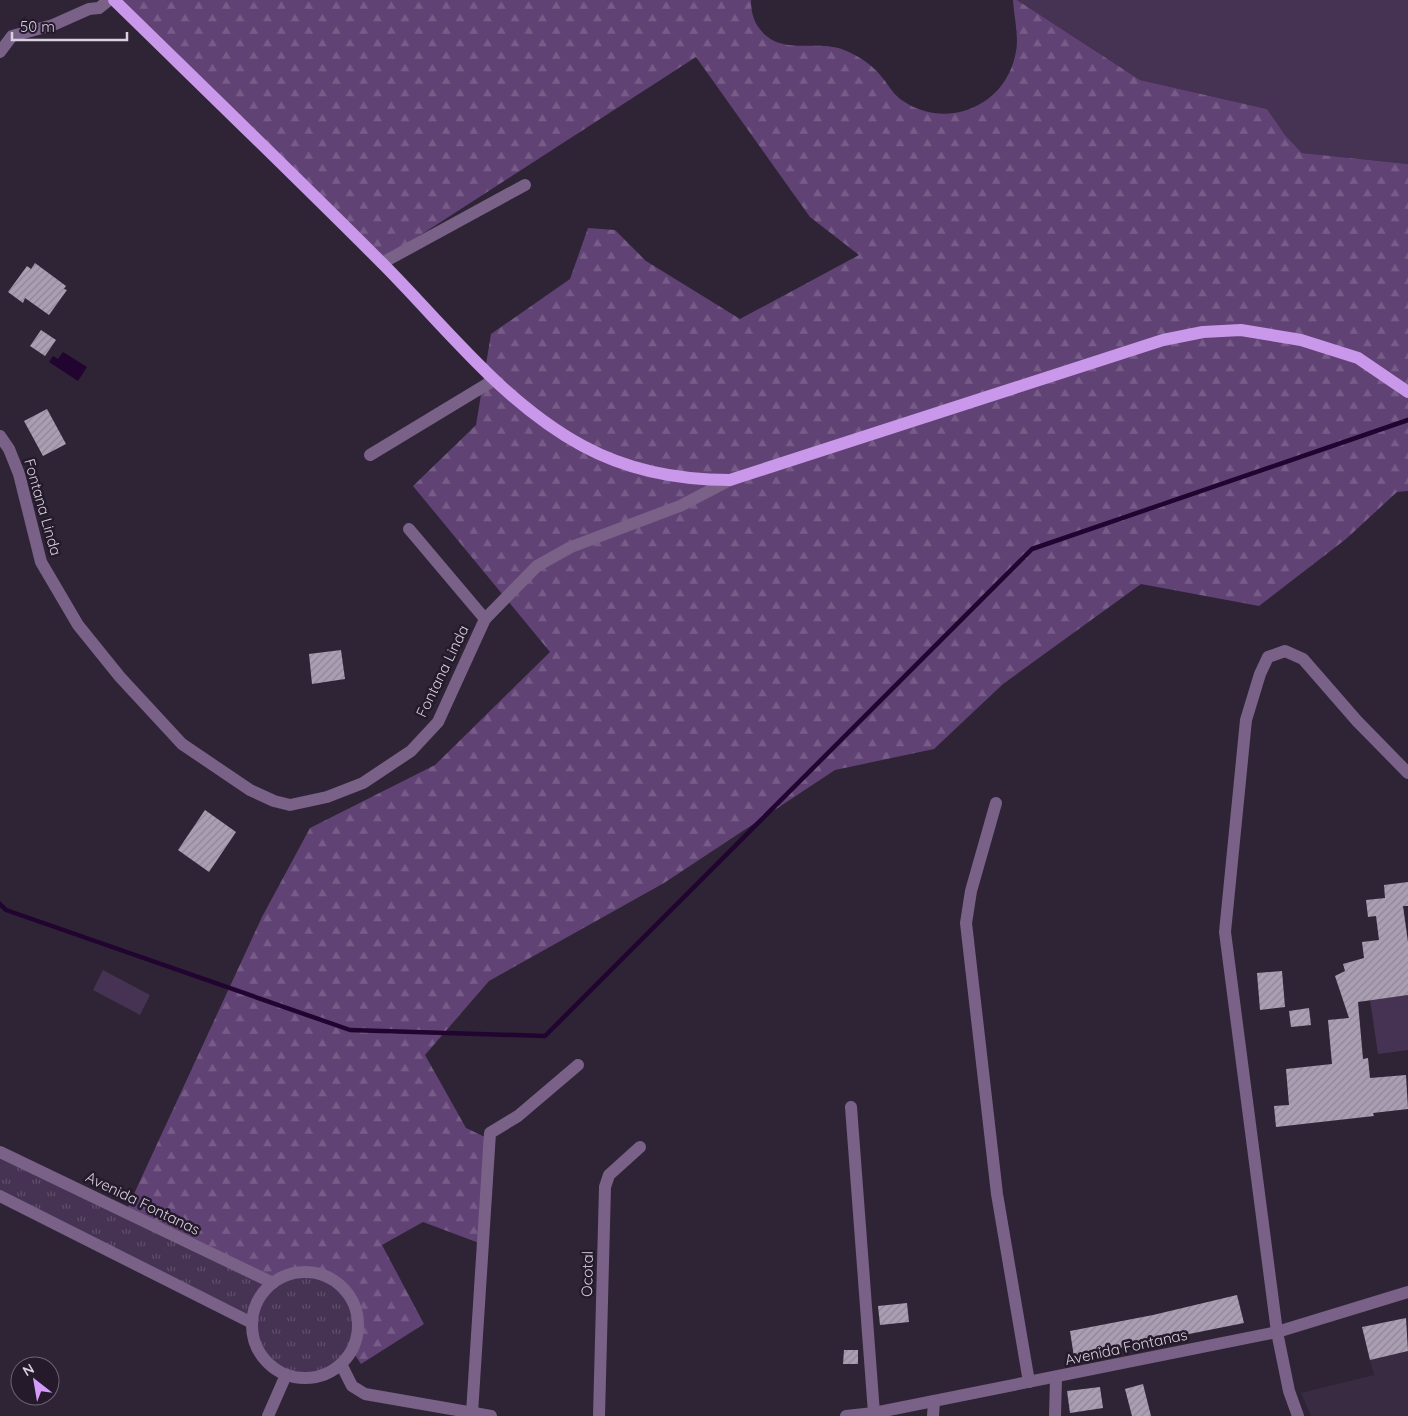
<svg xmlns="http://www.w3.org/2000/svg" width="1408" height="1416" font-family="Quicksand,sans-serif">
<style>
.built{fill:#392b42}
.green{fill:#463252}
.forest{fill:url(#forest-firs)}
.park{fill:url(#park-tufts)}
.water{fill:#220431}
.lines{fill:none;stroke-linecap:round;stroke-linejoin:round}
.stream{stroke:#220431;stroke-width:4.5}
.building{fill:url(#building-hatch)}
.minor{stroke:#796188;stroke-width:12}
.major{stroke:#c998ea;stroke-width:12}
.labels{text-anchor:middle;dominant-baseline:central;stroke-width:5;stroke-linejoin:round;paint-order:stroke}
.street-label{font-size:15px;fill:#d9d2de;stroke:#241a2b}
</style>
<defs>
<pattern id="forest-firs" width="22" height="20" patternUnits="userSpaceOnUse" patternTransform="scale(1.25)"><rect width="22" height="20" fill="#614275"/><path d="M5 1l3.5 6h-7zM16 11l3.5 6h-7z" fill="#775c88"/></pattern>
<pattern id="park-tufts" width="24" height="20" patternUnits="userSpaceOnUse" patternTransform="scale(1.25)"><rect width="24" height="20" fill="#463252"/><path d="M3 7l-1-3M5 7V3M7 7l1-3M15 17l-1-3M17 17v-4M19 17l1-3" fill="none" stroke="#604f6a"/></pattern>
<pattern id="building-hatch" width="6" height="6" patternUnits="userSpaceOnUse" patternTransform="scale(1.25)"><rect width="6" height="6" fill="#aa9eb3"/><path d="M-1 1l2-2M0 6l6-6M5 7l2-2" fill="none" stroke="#908697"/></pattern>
</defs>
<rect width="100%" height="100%" fill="#2e2435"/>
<polygon class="built" points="1408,1351 1408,1416 1311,1416 1301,1393 1374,1375 1370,1360"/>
<g class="green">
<polygon points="1017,0 1408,0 1408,164 1302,153 1285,135 1267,109 1140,80"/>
<polygon points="103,970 150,995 140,1015 93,990"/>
<polygon points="1408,995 1408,1050 1378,1054 1370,1000"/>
</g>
<path class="forest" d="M120,0h631c0,10 2,20 8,28 21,29 56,11 85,22 16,6 31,17 41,31 6,8 9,14 18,20 43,29 101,6 112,-45 5,-18 -1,-37 -2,-56h4l123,80 127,29 18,26 17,18 106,11v327l-11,1 -51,47 -87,67 -118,-22 -138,100 -69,65 -99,21 -171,113 -175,98 -64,74 41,73 19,9 -6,106 -56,-21 -41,23 42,79 -63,40 -8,-12c18,-58 -25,-95 -80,-70l-146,-73 135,-292 48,-89 125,-63 115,-113 -137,-166 63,-61 15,-91 79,-55 18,-51 27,2 31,31 94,58 119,-64 -49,-38 -114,-160 -311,201z"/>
<path class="park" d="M0,1159l271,126c23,-10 42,-15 65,0 8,5 14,15 17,24 22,66 -90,103 -99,10l-254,-125z"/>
<polygon class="water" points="63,352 87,367 78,381 49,362 53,356 58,359"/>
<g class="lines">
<polyline class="stream" points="0,904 6,910 350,1030 545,1036 1032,549 1408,420"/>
</g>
<g class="building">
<polygon points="35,263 66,286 64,289 67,290 49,315 25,298 23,303 8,292 27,266 31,269"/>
<polygon points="41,330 56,340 45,356 30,346"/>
<polygon points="47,409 66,444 43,456 24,421"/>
<polygon points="341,650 345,679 312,684 309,654"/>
<polygon points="205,810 236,832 209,872 178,850"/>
<polygon points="1408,882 1408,906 1403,906 1408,942 1408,995 1358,1002 1363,1059 1368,1058 1370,1078 1406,1075 1408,1109 1373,1113 1374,1116 1276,1127 1274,1106 1289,1105 1286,1069 1332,1064 1328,1020 1349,1018 1335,976 1345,971 1343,964 1364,958 1362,942 1379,940 1376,916 1368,917 1366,900 1385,898 1384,885"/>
<polygon points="1282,971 1285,1007 1260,1010 1257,973"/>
<polygon points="1309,1008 1311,1025 1291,1027 1289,1011"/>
<polygon points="1237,1295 1244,1323 1074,1357 1070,1331 1153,1315"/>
<polygon points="907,1303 909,1322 880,1325 878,1306"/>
<polygon points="1406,1318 1408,1351 1370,1360 1362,1327"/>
<polygon points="844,1350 858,1350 858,1364 843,1364"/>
<polygon points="1143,1384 1151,1416 1132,1416 1125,1389"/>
<polygon points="1100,1387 1103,1408 1070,1413 1067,1391"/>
</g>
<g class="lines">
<g class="minor">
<polyline points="0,52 12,36 53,25 89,9 99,8 109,0"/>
<polyline points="382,263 525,185"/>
<polyline points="0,436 9,449 19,474 41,562 78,625 120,677 182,744 250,790 274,801 290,805 327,797 363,783 411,751 438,722 485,619 537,566 571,547 680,506 730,480"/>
<polyline points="370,455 494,380"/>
<polyline points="409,529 485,619"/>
<polyline points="996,803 971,891 966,923 997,1194 1029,1382"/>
<polyline points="851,1107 874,1413"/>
<polyline points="0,1152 273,1283"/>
<polyline points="0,1196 252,1323"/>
<circle cx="305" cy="1325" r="53"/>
<polyline points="341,1364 352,1386 365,1394 491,1416"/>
<polyline points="472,1413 490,1133 518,1116 578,1065"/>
<polyline points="268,1416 286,1375"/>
<polyline points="599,1416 605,1187 609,1175 640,1147"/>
<polyline points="846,1416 874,1413 1277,1332 1408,1292"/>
<polyline points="933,1416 934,1401"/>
<polyline points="1055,1416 1056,1378"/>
<polyline points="1298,1416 1289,1391 1277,1332 1225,932 1246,720 1260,674 1268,657 1285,651 1303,659 1357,721 1408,773"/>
</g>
<path class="major" d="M114,0c89,87 179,174 267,262 64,64 121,140 202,184 46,25 95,34 147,34l433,-140 40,-8 38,-2 60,10 57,18 50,34"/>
</g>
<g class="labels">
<g class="street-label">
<text transform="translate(43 507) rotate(74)">Fontana Linda</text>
<text transform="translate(442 671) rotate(-64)">Fontana Linda</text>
<text transform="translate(143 1203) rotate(26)">Avenida Fontanas</text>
<text transform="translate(587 1274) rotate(-89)">Ocotal</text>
<text transform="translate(1126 1347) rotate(-12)">Avenida Fontanas</text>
</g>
</g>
<g transform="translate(35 1381) rotate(329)"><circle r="24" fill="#241a2b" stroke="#6c6473"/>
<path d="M0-4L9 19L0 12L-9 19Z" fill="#d59bfa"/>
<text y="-8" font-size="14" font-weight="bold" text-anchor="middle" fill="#d9d2de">N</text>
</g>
<path d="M12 32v8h115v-8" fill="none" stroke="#d9d2de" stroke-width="2.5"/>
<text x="20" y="32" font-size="15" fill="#d9d2de" stroke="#241a2b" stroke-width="4" paint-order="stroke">50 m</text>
</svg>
